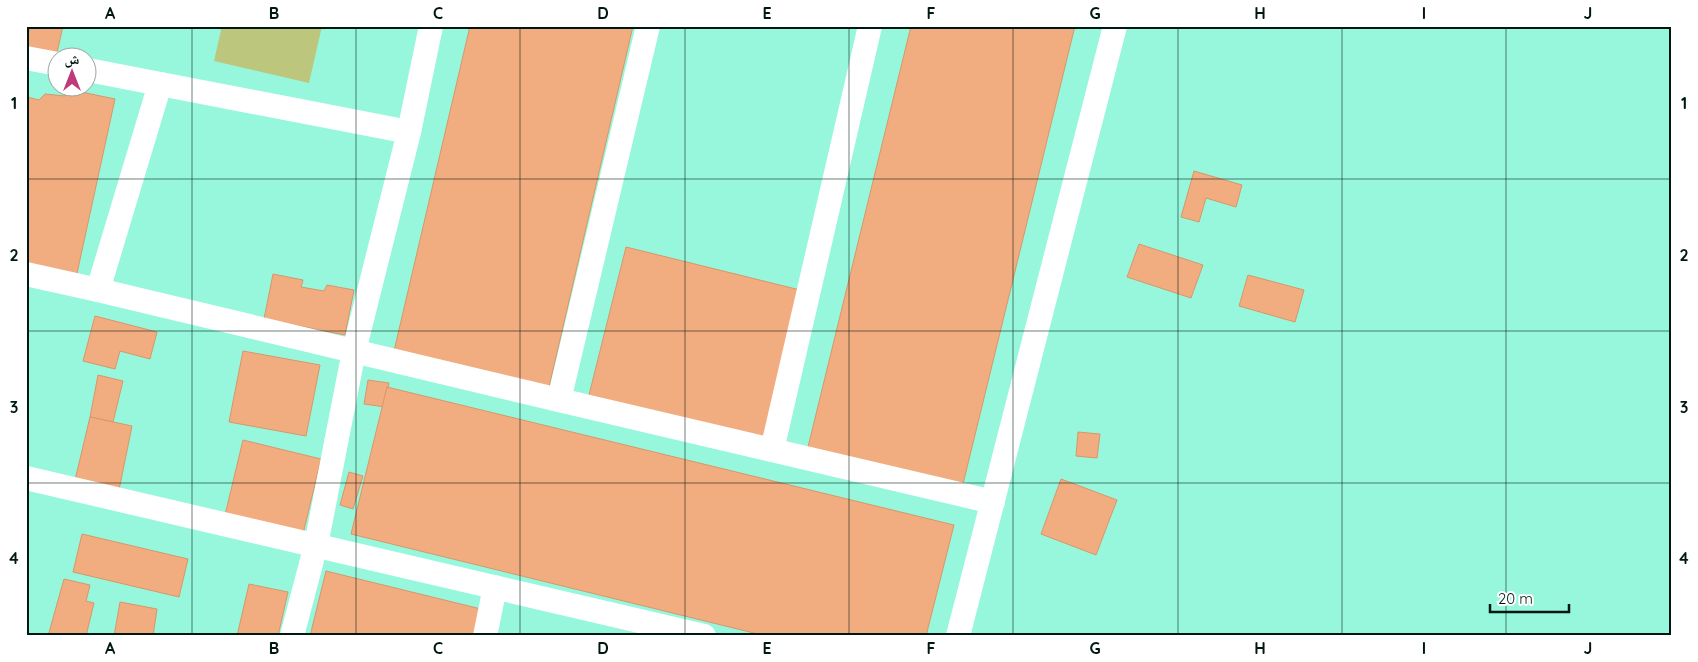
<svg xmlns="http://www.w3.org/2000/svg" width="1698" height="662" font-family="Quicksand,'Noto Naskh Arabic',sans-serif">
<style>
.green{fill:#bcc67c}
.building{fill:#f1ad7f;stroke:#d89669}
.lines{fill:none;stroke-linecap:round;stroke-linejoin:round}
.street{stroke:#fff;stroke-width:24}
.grid{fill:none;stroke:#001811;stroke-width:1;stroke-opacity:0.55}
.neatline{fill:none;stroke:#001811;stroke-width:2}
.grid-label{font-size:16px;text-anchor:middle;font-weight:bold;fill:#001811}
</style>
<rect width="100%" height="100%" fill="#96f7dd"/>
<polygon class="green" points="222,26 322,26 309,83 214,61"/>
<g class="building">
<polygon points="30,26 63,26 56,57 26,49"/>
<polygon points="470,26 633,26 549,387 394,351"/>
<polygon points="911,26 1075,26 962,488 807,451"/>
<polygon points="67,89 115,99 76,278 26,267 26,99 27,97 39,100 45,94 65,96"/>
<polygon points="1194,171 1242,185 1236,207 1206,198 1199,222 1181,217"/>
<polygon points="1139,244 1203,265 1191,298 1127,277"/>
<polygon points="626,247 800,290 763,439 589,395"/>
<polygon points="273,274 303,280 301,287 324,291 327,285 354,290 345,335 264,319"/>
<polygon points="1248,275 1304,290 1295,322 1239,306"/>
<polygon points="95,316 157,332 150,359 120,351 115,369 83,361"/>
<polygon points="243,351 320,365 306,436 229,422"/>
<polygon points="98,375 123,381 113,422 90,417"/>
<polygon points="368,380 389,383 385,407 364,404"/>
<polygon points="387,387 954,525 926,636 766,636 351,534"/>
<polygon points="90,417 132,426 119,490 75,480"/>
<polygon points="1078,432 1100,434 1097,458 1076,456"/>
<polygon points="243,440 321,459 303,534 225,515"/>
<polygon points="349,472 363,476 353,509 340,505"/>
<polygon points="1061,479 1117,500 1096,555 1041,534"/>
<polygon points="82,534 188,559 179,597 73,572"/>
<polygon points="326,571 481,609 475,636 310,636"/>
<polygon points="64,579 90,585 86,601 94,603 86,636 48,636"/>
<polygon points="249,584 288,592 278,636 237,636"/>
<polygon points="120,602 157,609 153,636 114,636"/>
</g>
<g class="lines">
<g class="street">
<polyline points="26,58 58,64"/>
<polyline points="88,70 409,132"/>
<polyline points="26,274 98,290 559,400 993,502"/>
<polyline points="98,290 160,84"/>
<polyline points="559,400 648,26"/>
<polyline points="772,450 870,26"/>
<polyline points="26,478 704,636"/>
<polyline points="292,636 316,545 354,351 409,132 431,26"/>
<polyline points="485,636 495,587"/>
<polyline points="958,636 1115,26"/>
</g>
</g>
<path class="grid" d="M192,26v610M356,26v610M520,26v610M685,26v610M849,26v610M1013,26v610M1178,26v610M1342,26v610M1506,26v610M26,179h1646M26,331h1646M26,483h1646"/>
<rect width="1698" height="662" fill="none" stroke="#ffffff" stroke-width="55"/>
<g transform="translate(72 72)"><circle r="24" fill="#ffffff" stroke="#99a3a0"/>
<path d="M0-4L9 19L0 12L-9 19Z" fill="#c03a7b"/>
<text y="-8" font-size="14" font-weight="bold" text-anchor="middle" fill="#001811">ش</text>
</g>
<path d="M1490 604v8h79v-8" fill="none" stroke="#001811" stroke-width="2.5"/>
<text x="1498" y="604" font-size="15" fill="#001811" stroke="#ffffff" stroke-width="4" paint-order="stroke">20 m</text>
<rect x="28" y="28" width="1642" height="606" class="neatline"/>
<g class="grid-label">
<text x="110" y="19">A</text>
<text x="274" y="19">B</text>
<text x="438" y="19">C</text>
<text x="603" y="19">D</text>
<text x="767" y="19">E</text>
<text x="931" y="19">F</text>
<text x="1095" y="19">G</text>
<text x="1260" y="19">H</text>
<text x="1424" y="19">I</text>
<text x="1588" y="19">J</text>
<text x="14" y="109">1</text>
<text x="1684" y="109">1</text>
<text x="14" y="261">2</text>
<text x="1684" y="261">2</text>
<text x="14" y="413">3</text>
<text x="1684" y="413">3</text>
<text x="14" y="564">4</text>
<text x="1684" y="564">4</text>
<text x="110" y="654">A</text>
<text x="274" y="654">B</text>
<text x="438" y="654">C</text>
<text x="603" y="654">D</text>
<text x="767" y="654">E</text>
<text x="931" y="654">F</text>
<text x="1095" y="654">G</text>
<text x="1260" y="654">H</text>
<text x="1424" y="654">I</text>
<text x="1588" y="654">J</text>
</g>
</svg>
